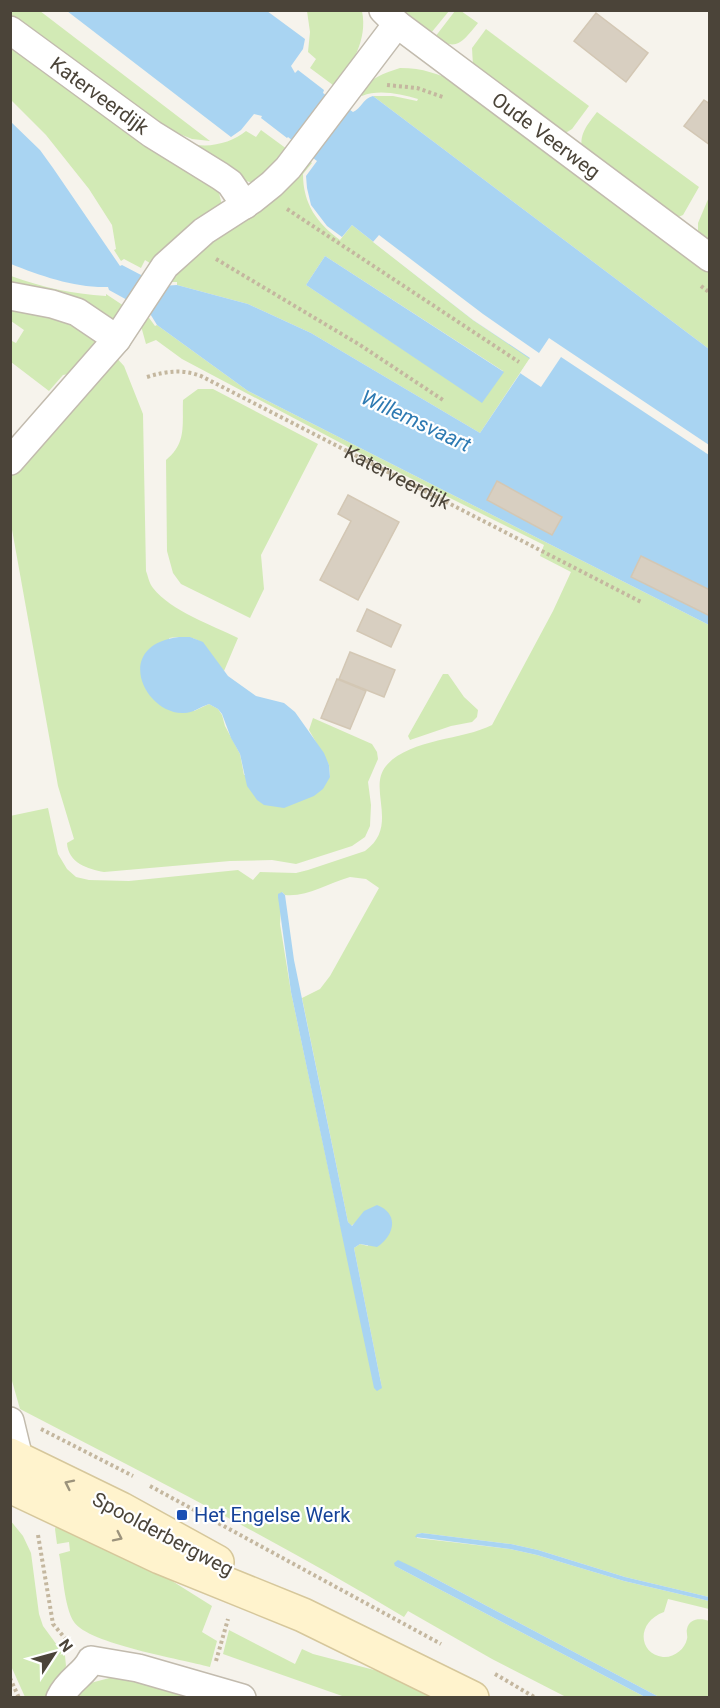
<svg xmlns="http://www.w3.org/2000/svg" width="720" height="1708" font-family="Roboto,sans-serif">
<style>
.green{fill:#d2eab5;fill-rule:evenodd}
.water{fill:#a9d4f2}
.pier{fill:#f6f3ec}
.building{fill:#d8cfc1;stroke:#d3c7b4;stroke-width:1.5}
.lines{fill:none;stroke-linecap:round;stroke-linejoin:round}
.minor-casing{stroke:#c2bbae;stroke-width:30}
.secondary-casing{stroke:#d6c79b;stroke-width:36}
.path{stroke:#c4b79f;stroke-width:4;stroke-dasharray:3 3;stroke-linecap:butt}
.minor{stroke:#fff;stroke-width:27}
.secondary{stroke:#fff3cd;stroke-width:33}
.oneway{stroke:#9c937c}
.transit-dot{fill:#1a4fb4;stroke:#fff;stroke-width:2}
.labels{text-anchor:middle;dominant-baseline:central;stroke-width:4.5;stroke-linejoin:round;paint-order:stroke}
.street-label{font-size:20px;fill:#4b4439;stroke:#fff}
.transit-label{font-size:20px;fill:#164399;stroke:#fff;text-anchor:start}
.water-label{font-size:21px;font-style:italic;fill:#2e7ab2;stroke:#fff}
</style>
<rect width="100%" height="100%" fill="#f6f3ec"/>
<g class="green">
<path d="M10,11h30l170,130 -18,-2 -20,-8c5,3 10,8 15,11 18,8 45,1 59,-11l10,6 5,-7 30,22 -37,31 -12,-3 -231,-157z"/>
<path d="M307,11h55c6,30 -11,53 -25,77l-27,-20 6,-9 -8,-7 2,-20z"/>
<polygon points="401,11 449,11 431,33"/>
<path d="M455,11h6l17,12c-15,18 -21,30 -43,14z"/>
<polygon points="486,29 589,106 572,129 564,134 473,66 472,48"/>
<polygon points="10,38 218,189 222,205 153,265 145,260 141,268 124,259 121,261 114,250 116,249 112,225 89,189 46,135 11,100"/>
<path d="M400,68c24,0 37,6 59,15l250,189v77l-336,-253h20l24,5 1,-2c-18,-5 -39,-10 -56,-3l-3,-4c10,-13 25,-19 41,-24z"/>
<path d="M597,112l102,75 -16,28 -7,3 -94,-70c-3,-15 7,-25 15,-36z"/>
<path d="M306,158l6,5 -9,11c0,30 14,49 37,66l12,-15 121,95 57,38 -50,75 -169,-100 -63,-29 -71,-19v-3h-15zM325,256l178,115 -21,31 -176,-117z"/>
<polygon points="709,197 709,243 698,235 698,223"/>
<path d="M11,276c31,11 61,18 95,20v-2l21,14 -12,15 -104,-34z"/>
<polygon points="11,303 51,310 96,337 96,344 74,373 63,375 49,391 11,362 10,340 16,343 24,330 11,321"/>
<path d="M147,315l8,11 2,-1 91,66 461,234v972l-84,-20 -87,-27 -27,-6 -89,-11 -5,1v4l93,11 27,6 87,26 85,20v8l-41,-10 -4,13c-28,10 -26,42 -1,45 11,1 22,-8 24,-18 1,-3 -1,-7 0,-10 2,-11 14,-11 22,-8v76h-50l-240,-127 -24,-4 250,131h-79l-74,-38 -84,-48 -4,6c-125,-75 -255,-141 -384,-208l-10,-35v-558l38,-8 10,46 9,15 9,8 13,3 40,1 109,-11 15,10 7,-8 36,1 12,-3 57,-19c35,-25 2,-62 21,-85 22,-27 77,-26 106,-41l61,-114 18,-39 -31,-16 4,-11 -192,-96 -170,-90 -26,-19 -10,4 -5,-18zM350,877l16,2 13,9 -49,88 -10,13 -18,9 46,224 3,4 9,-7 5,-8 3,35 -8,-2 -6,4 28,140 -42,-164 -49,-232 -11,-68 2,-32 3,3c23,2 43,-12 65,-18z"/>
<path d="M115,356l9,10 19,48 3,157c2,5 3,12 7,17 18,23 59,37 85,50l-14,33c-21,-24 -18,-38 -55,-33l25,73 15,-7 9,5 4,6 3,11 15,28 4,21 86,2 -1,-12 -20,-35 4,-12 59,26 5,8 1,7 -10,23 3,23 -1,21 -5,11 -13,9 -56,18 -24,-4 -42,1 -126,11c-16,-3 -36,-9 -37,-29l7,-4 -16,-53 -47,-262 -1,-49z"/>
<path d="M198,389h15l105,55 -57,111 3,34 -14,29 -69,-34 -8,-11 -6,-22 -1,-91c21,-17 16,-35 17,-60z"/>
<polygon points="443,674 448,674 464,697 478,710 477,717 472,722 451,726 410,740 408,736"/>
<path d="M59,1518l46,21 107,67 -10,26 15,9 -7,26c-29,-8 -121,-23 -136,-45 -10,-15 -11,-50 -15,-68l11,-3 -1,-9 -12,2 -2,-15z"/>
<polygon points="10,1520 23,1536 31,1553 39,1614 43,1626 65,1656 66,1666 50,1697 25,1697 11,1666"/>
<polygon points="229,1630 295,1664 302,1649 313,1654 382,1672 435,1697 345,1697 223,1654"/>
<polygon points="113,1677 125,1677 200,1698 72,1698 87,1684"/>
</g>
<g class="water">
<path d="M67,11h200l38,28 -2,10 -12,17 4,7 3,-3 26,20 -1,3 4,3 2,-1 24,17c8,-3 10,-14 20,-16l336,253v276l-461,-234 -91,-66 -8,-13 -40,-22 -1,-3c-33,1 -67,-11 -97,-23l-1,-143 30,29 13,18 67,98 2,-1 40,21 15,-1 71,19 63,29 169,100 50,-74 -57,-39 -121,-95 -10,12 -15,-11 -16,-21 -4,-17 -1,-12 11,-15 -25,-19 1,-1 -5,-4 -1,1 -26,-20 1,-2 -8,-2 -13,16 -10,7z"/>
<polygon points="325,256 504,372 482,403 306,285"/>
<path d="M179,637h11l13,5 25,34 28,20 28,7 11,9 29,41 5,12 1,12 -7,12 -9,7 -30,12 -20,-3 -7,-5 -10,-14 -7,-32 -9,-16 -9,-24 -4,-5 -9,-5c-9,3 -17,10 -27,9 -39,-1 -69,-68 -3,-76z"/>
<path d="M282,892l3,3 9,65 54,262 4,4 12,-15 13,-6c23,9 17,31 0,42l-17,-3 -6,4 28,140 -5,3 -3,-3 -83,-396 -13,-95v-3z"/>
<polygon points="422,1533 511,1544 538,1550 625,1577 709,1597 709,1601 624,1581 537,1555 510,1549 415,1537 417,1534"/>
<polygon points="398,1560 419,1570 659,1697 645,1697 395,1566 394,1563"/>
</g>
<polygon class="pier" points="379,235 483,314 539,353 549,338 709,445 709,455 561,357 541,387 520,373 530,358 473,320 373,242"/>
<g class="building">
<polygon points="596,13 648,53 626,82 574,41"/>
<polygon points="704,100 710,104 710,145 684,126"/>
<polygon points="497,481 562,517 552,535 487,500"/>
<polygon points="348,495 399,522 358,600 320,580 351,521 338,514"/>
<polygon points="641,556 710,590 710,616 631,577"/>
<polygon points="367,609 401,625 391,647 357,631"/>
<polygon points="350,652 395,670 384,697 339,679"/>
<polygon points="337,679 366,691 350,729 321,718"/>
</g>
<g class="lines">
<g class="minor-casing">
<g id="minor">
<path id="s2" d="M383,10l14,14 313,234"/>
<path id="s3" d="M10,30l142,104 68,42 10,7 15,22"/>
<polyline points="10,296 52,304 77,312 117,339"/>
<polyline points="10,461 117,339 165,266 204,231 252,200 272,184 288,168 397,24"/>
<polyline points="10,1421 23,1475"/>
<path d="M60,1698c9,-19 25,-24 31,-38l47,8 104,30"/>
</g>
</g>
<g class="secondary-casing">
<g id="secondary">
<polyline points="10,1455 121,1509 217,1562"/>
<polyline points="10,1486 160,1557 303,1615 472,1698"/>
</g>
</g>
<g class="path">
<polyline points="387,85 417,88 443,97"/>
<polyline points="287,209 519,362"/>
<polyline points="216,259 360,345 443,400"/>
<polyline points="701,286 710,293"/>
<path id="s1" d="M147,377c20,-6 35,-8 54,-1l442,227"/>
<polyline points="41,1429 133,1476"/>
<polyline points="150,1486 441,1644"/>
<polyline points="38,1535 53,1624 69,1643"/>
<polyline points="216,1661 228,1619"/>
<polyline points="495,1674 536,1698"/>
<polyline points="10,1678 19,1698"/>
</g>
<use href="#minor" class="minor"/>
<use href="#secondary" class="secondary"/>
</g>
<defs><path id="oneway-chevron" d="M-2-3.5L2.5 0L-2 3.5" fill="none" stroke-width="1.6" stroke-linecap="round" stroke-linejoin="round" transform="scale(1.5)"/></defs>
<g class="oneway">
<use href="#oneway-chevron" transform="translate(69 1484) rotate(-154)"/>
<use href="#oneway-chevron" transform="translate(118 1537) rotate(26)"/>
</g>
<rect class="transit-dot" x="176" y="1509" width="12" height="12" rx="3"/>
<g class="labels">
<g class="street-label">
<text stroke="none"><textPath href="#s3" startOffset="111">Katerveerdijk</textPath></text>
<text stroke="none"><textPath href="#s2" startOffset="206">Oude Veerweg</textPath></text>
<text stroke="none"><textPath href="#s1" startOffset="276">Katerveerdijk</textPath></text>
<text transform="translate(163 1534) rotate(28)">Spoolderbergweg</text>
</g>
<g class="transit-label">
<text x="194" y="1515">Het Engelse Werk</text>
</g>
<g class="water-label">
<text transform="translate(416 421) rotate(25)">Willemsvaart</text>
</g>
</g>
<rect width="720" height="1708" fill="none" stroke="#4b4439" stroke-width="24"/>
<g transform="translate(54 1654) rotate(54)" stroke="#ffffff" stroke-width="4.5" paint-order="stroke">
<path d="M0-4.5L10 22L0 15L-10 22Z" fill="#4b4439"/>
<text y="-9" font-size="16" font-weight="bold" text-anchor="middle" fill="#4b4439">N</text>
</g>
</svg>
